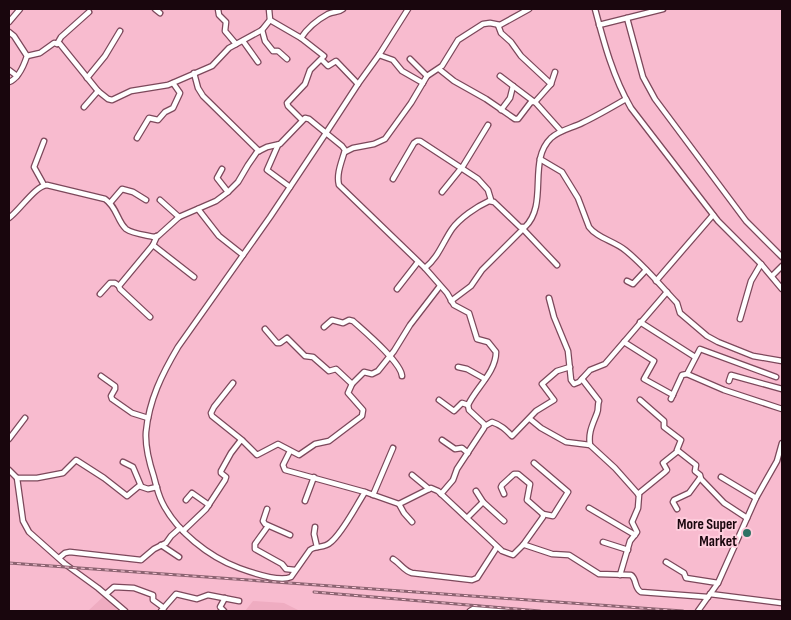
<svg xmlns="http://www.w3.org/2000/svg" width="791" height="620" font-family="'Sofia Sans Condensed',sans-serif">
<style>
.built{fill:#efacc1}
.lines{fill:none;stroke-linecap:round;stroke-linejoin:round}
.minor-casing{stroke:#7c485b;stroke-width:7}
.minor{stroke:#fff;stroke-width:4.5}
.rail-casing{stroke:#8c6371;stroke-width:3}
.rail{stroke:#feccdc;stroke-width:1;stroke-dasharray:4;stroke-linecap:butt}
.poi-dot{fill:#2e7264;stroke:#feccdc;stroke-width:2}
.labels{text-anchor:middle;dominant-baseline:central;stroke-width:4;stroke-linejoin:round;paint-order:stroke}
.poi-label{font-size:15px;font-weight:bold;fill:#19060d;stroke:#feccdc;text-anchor:end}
</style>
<rect width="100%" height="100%" fill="#f8bbcf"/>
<g class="built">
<polygon points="104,596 118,611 88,611"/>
<polygon points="253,601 284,603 300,611 245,611"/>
</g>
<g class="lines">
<g class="minor-casing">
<g id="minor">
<polyline points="155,9 160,13"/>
<polyline points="218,9 219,15 226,22 225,31 236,44"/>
<path d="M595,9c9,34 18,68 36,99l87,113 43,43 21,25"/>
<polyline points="627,18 643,77 655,99 746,221 782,257"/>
<polyline points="270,20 301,38 324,56 310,70 305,84 287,103 288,106 302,120"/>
<polyline points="9,22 20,9"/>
<polyline points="498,25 501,33 511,42 521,56 551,84"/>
<polyline points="599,25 663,9"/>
<polyline points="262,30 265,41 273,51 278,51 287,59"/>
<path d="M9,32l5,4 13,20c-3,9 -9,23 -18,26"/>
<path d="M301,38c7,-11 16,-18 27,-24 6,-3 10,-1 15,-5"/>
<polyline points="243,41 258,62"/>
<polyline points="57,44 61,37 89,12"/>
<polyline points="379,55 393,60 402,71 423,83"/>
<polyline points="27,56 40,53 54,43 60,44 98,91 108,99 112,100 131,91 168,85 212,66 229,48 262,30 270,20 269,9"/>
<polyline points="410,59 427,76"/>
<polyline points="322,60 328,66 336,61 358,84"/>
<polyline points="439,69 454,81 486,99 515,119 518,119 531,102 535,102 561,131"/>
<polyline points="9,70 17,76"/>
<polyline points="194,73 198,88 203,96 259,151"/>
<polyline points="500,76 533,101"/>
<polyline points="87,78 105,56 120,31"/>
<path d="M626,99c-14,8 -29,17 -44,24 -10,5 -22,7 -31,15 -24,23 -2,66 -26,89h-5l-26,-25 -5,-1c-13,6 -29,17 -37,28 -9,13 -14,29 -27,39l-86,-83c-3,-11 3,-24 6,-35l-3,-4 -16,-13 -56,84 -92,130c-16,27 -29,53 -32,85 -1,15 3,30 8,45 2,8 4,17 8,25 14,29 47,55 77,66 11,4 40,14 52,9l19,-27c6,-5 14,-1 21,-8 12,-10 25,-36 34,-50l34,12 32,-16 7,3 64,60 11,4 10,-10h2l27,9 17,1 30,19 32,1c6,4 3,13 10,17l67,5"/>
<polyline points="535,102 551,84 555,72"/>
<polyline points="84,107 98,91"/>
<polyline points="501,110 510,98 513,86"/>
<polyline points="137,138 149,118 158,120 165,112 173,108 180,93 173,83"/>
<polyline points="278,145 267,170 290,187"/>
<polyline points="345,152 353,148 374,144 385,139 411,103 427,76 442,66 458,40 483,24 490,23 500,25 529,9"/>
<path d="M540,159l22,13 16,26 11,29c8,11 25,14 36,23 19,15 35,35 52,53l3,10 27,23 11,6 35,14 29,5"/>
<polyline points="222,169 217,178 228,192"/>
<polyline points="393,179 414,143 417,141 420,141 478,179 488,190 491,200"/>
<polyline points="44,185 34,167 44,141"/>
<polyline points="442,192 463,166 488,125"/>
<polyline points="160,200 179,217"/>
<polyline points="110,203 122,189 133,192 146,200"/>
<polyline points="198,209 219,236 243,255"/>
<path d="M9,218c11,-8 26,-32 38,-33l58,14c12,8 12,22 21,30 7,5 20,6 28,8l4,-1 21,-19 37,-16 12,-9 10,-10 10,-17 9,-13 10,-5 13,-3 25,-26 4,1 17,14 32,-49 21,-29 29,-46"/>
<polyline points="522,228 557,265"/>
<polyline points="157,236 153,245 194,277"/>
<path d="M425,268l22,25 7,12 15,8 8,26 11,3 8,10c0,20 -20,36 -28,53l1,5 15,14v4l-27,41 -4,11 -12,14"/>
<polyline points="772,276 782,266"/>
<polyline points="627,281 633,284 646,270"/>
<polyline points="656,281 713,215"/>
<polyline points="397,289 418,262"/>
<polyline points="100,294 110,283 115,283 119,286"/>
<polyline points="549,298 554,317 568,351 571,380 574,384 579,382 590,370 605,364 667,292"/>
<polyline points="451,301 471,286 482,270 523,229"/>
<polyline points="150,317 120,289 119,286 153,245"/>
<polyline points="740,319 751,281 761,264"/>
<polyline points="640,322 695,357"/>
<path d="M324,327l8,-7 11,3 6,-3 4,1c11,10 48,41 49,55"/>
<polyline points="265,329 277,343 280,343 287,338 305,356 313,357 329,371 336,369 352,384"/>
<polyline points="624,342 654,361 644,379 673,395"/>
<polyline points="458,367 467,369 485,379"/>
<polyline points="687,374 724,390 782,409"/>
<polyline points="101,376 115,386 115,389 111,396 112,399 132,413 148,418"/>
<path d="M582,379l17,22c-2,5 0,7 -2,12 -4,11 -9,19 -7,32l25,23 24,27 -1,13 -6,14 5,10 -7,9 -10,34"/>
<polyline points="729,381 731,375 782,389"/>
<polyline points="233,383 214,407 211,413 212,416 242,440"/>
<polyline points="671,399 682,375 687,374 700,349 776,377"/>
<polyline points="439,400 454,411 462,403 468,405"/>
<polyline points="640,400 664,421 664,427 681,440 677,450 696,465 695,471 700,475 701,479 724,503 747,518"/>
<polyline points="530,419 541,428 566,442 590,445"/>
<path d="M485,426l7,-4c9,3 13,7 20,14l24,-25 18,-11 -12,-16 15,-13 13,-4"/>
<polyline points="9,439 25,418"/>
<polyline points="442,440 455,449 462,448 468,453"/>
<polyline points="290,451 283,465 285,470 365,492"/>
<polyline points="123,462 133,467 141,486"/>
<polyline points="534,463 568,492 553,516 543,514"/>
<polyline points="9,470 17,478 23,521 29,532 65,564 98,588 125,611"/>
<polyline points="412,475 429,489"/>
<polyline points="721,477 756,498"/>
<polyline points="17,478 37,478 63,473 76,460 104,478 127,496 139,486 148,489 157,487"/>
<polyline points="476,491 483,502 504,521"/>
<polyline points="504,494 501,487 502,485 514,474 518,474 530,484 527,500 543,514 543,517 523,545"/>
<polyline points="638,494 665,472 667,470 663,463 678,451"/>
<polyline points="373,495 393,448"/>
<polyline points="186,500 192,493 209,505"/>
<polyline points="305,501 314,477"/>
<polyline points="399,504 404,513 412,522"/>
<polyline points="589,508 635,535"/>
<polyline points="267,509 263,521 265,524 290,535"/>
<polyline points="677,509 673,502 674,500 689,493 700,478"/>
<polyline points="467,518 483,502"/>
<polyline points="268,526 255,544 255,549 282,564 286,569 295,570"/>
<polyline points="315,527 314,534 317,547"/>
<polyline points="183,531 206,509 225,480 226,477 221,473 221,471 231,453 241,440 243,441 257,455 278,444 299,455 315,444 329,441 362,416 363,410 348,393 352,384 364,372 372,374 378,371 394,351 410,325 440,286"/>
<polyline points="603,542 628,550"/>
<polyline points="161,545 179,557"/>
<polyline points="59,558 65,553 70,552 141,560 154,549 166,543 171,536 180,528"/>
<path d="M393,559c7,4 11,12 19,14l60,7 5,-2 20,-31"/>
<polyline points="666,562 684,573 686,578 718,583"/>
<polyline points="106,594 114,587 134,588 153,595 153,600 164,608"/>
<polyline points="710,594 782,603"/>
<polyline points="161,611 176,594 197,599 208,595 239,601"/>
<polyline points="224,611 220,607 225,598"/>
<polyline points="470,611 475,608 511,611"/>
<polyline points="698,611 718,583 756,498 777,461 782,443"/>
</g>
</g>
<use href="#minor" class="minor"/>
<g class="rail-casing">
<g id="rail">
<polyline points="9,563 683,611"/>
<polyline points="314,592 540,611"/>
</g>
</g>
<use href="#rail" class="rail"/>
</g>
<circle class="poi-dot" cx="747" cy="533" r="5"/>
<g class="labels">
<g class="poi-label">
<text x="737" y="524">More Super<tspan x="737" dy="17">Market</tspan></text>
</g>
</g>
<rect width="791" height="620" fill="none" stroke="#19060d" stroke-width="20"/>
</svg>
